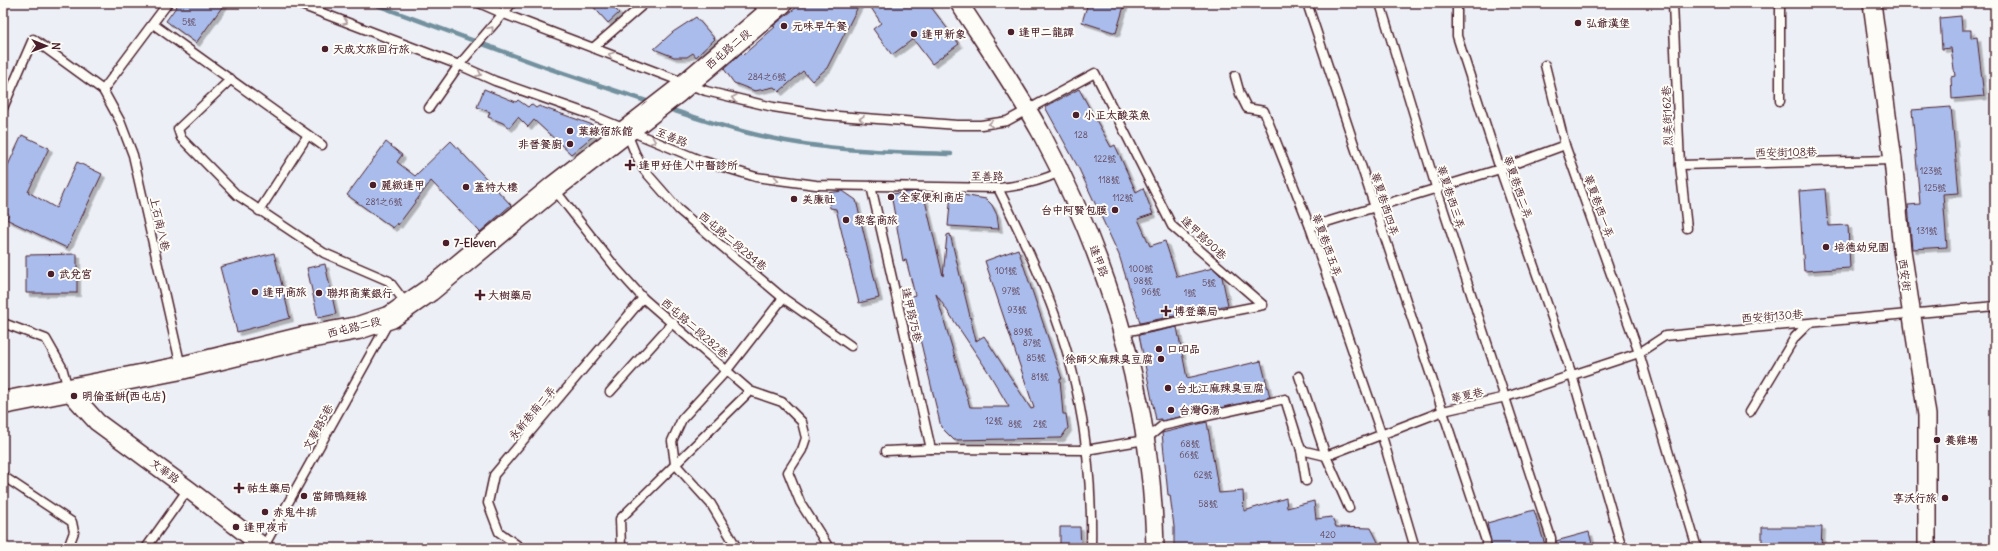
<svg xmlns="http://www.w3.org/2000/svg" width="1998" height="551" font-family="Delius,'LXGW WenKai TC',sans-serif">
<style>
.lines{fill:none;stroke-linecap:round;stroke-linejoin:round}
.stream{stroke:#72909e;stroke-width:4.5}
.building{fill:#a9bceb;stroke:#4a1f2b;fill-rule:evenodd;filter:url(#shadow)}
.lane-casing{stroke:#4a1f2b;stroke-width:11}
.street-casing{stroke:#4a1f2b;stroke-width:20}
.secondary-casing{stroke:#4a1f2b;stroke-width:25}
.lane{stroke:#fdfcf7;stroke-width:8}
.street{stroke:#fdfcf7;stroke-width:17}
.secondary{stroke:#fdfcf7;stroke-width:22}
.oneway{stroke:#ac999b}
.poi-dot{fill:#4a1f2b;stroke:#fdfcf7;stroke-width:1.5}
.labels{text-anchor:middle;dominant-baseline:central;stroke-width:4;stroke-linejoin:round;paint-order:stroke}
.number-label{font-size:9px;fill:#62465b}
.poi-label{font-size:11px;font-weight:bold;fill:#4a1f2b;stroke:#fdfcf7;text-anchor:start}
.street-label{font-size:11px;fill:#4a1f2b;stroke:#fdfcf7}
</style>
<defs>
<filter id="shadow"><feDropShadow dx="3.5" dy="3.5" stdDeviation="0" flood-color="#0004"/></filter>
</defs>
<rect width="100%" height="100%" fill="#eceff5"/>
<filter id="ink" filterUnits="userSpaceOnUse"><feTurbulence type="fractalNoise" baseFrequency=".025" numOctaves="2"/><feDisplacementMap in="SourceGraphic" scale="8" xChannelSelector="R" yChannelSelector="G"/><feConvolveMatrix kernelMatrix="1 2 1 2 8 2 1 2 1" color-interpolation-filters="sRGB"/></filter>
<g filter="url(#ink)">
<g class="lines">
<g class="stream">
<polyline points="371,3 545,67 652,103"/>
<path d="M666,108c33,11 66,22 100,29 61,14 124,15 185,17"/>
</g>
</g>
<g class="building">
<polygon points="179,3 225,3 196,43 166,21"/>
<polygon points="590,3 610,3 619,13 608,23"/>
<polygon points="802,3 860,3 827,68 812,81 803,71 779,92 774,87 755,91 734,83 724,69 741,53 743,55 775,27 773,26"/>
<polygon points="868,3 928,3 959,44 932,64 913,39 892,55 873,29 881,23"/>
<polygon points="1088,3 1125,3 1116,33 1082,22"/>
<polygon points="1961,16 1962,30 1971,30 1971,38 1977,37 1984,96 1952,99 1951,77 1955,76 1951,48 1942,49 1940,18"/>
<polygon points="696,17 715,39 696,57 693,53 687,57 674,57 654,49 673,32"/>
<polygon points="484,89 516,102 518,100 528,107 531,104 536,108 539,106 593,125 593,136 571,154 534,120 528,127 518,117 509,128 503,123 488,117 490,112 477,107"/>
<polygon points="1079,89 1111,147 1115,145 1136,192 1143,188 1153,214 1138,219 1150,246 1165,241 1177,277 1213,268 1222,277 1228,305 1140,323 1119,255 1079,169 1045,107"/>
<polygon points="1951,107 1959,193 1943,194 1947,247 1912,249 1908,205 1920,204 1912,110"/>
<polygon points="22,135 49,148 28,192 56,208 77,162 102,174 67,248 6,219 9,214 3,211 3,176"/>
<polygon points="451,141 511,205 480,232 431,181 398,225 397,223 393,228 347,195 386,142 402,155 397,162 415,176"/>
<polygon points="1825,189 1828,226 1848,225 1850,268 1804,271 1799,191"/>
<polygon points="843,191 856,200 879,298 859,303 836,209 830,208 827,193"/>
<path d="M911,192h12l20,84 4,-41 3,-1 26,107 8,-5 47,73 3,-1 -49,-147 33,-12 44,130h-2l3,35h3l2,14 -7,10 -107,2 -13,-13 -31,-130 5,-2 -9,-35 -3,1 -12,-67zM936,294l51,76 22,37h-39z"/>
<polygon points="951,193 986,199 992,205 997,215 999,229 948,226"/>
<polygon points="274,253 290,318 237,332 220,267"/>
<polygon points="77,254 77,293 26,293 26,255"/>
<polygon points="325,264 336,314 318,318 307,268"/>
<polygon points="1177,327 1187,378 1261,361 1270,397 1161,421 1161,419 1156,420 1139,335"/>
<polygon points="1207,422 1219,493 1243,491 1244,511 1286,498 1287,508 1314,501 1316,519 1332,517 1336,527 1371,528 1381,548 1174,548 1174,527 1170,495 1168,495 1162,433"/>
<polygon points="1534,510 1546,548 1492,548 1487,523"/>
<polygon points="1060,527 1080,527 1081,548 1060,548"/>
<polygon points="1762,527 1822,527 1821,548 1762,548"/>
<polygon points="1589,532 1593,548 1556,548 1556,541"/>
</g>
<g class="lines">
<g class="lane-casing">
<g id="lane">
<path d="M296,3l163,62 36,16 94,33 111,46 56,17 60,8 182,3c23,-2 41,-6 62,-16"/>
<polyline points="479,3 504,14 706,91 773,107 825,115 957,125 981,125 1007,121 1095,73 1172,226 1263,305 1124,332"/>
<polyline points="757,3 767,15"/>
<path d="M1307,3c59,180 120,358 179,538v7"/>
<polyline points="1380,3 1436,187 1551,538 1551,548"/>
<polyline points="1457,3 1457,36 1500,169 1572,375 1622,548"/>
<polyline points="1673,3 1680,165 1687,228"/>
<polyline points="153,24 322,145"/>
<polyline points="593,48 645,3"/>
<polyline points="1545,65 1565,145 1639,353 1697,548"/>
<polyline points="1235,76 1240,94 1247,108 1264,111 1310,227 1382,436 1415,548"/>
<polyline points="231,79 178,129 181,138 237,195 324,253 389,281 407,305"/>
<polyline points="103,90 168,3"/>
<polyline points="1780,101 1780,3"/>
<polyline points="3,108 33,39 103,90 120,121 133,155 181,367"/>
<polyline points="429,108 459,65 512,3"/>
<polyline points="627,133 635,153 644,170 679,210 783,298 851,346"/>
<polyline points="1680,165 1893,160"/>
<polyline points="871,186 931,449 1086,450 1145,440 1162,426 1285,399 1301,450 1306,481"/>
<path d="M998,188c33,66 66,136 80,209 10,49 14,101 13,151"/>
<polyline points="554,189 616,268 643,298 750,391 782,402 802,422 806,438 802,450 788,472 800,502 829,548"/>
<polyline points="259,211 308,135"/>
<polyline points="1310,227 1500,169 1565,145"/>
<polyline points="3,323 46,339 62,367 68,389"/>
<polyline points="1299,376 1326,456 1349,508"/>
<polyline points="610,392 673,322"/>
<polyline points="1750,412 1795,337 1808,324"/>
<polyline points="1301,450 1326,456 1443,411 1506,397 1639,353 1665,336 1995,306"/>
<polyline points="886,451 931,449"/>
<polyline points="3,476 72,522 74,532 68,548"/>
<polyline points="146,548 188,489"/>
<polyline points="263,548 388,323"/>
<polyline points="521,548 499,532 488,503 494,475 643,298"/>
<polyline points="621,548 620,519 750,391"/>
<polyline points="737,548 711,504 675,464 672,441 682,419 727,370 783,298"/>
</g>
</g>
<g class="street-casing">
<g id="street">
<path d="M959,3c28,43 57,85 82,130 69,130 111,267 114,415"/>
<polyline points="1872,3 1893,160 1902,250 1927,415 1927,548"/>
<polyline points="69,391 97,422 188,489 265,548"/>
</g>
</g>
<g class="secondary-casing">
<polyline id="secondary" points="3,403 181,368 304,338 358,328 391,317 430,290 553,188 678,91 781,3"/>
</g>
<use href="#lane" class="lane"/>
<use href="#street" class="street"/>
<use href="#secondary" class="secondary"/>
</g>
<defs><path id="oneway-chevron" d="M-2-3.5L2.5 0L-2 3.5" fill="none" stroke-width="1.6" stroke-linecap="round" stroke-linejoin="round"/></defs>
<g class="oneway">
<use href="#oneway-chevron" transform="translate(345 22) rotate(21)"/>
<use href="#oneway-chevron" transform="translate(491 29) rotate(-49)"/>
<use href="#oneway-chevron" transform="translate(611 55) rotate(-159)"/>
<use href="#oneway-chevron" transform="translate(479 74) rotate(24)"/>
<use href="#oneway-chevron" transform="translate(734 98) rotate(-167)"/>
<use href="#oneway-chevron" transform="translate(862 119) rotate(-175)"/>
<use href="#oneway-chevron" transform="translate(991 124) rotate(172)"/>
<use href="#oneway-chevron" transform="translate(653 141) rotate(22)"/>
<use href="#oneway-chevron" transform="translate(776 180) rotate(8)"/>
</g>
</g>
<g class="poi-dot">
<circle cx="1578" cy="23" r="4"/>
<circle cx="784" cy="26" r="4"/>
<circle cx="1011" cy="32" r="4"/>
<circle cx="914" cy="34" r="4"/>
<circle cx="325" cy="49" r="4"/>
<circle cx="1076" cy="115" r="4"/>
<circle cx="570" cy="131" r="4"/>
<circle cx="570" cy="144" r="4"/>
<path d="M628 159h4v4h4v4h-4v4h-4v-4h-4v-4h4z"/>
<circle cx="373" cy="185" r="4"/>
<circle cx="466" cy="187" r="4"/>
<circle cx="891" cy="197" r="4"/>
<circle cx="794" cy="199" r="4"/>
<circle cx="1115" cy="210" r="4"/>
<circle cx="846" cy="220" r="4"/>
<circle cx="446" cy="243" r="4"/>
<circle cx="1826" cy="247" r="4"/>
<circle cx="51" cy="274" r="4"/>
<circle cx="255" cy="292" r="4"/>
<circle cx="319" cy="293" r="4"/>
<path d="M478 289h4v4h4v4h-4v4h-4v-4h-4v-4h4z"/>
<path d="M1164 305h4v4h4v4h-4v4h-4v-4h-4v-4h4z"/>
<circle cx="1159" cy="349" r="4"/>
<circle cx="1161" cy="359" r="4"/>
<circle cx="1168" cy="388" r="4"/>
<circle cx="74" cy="396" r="4"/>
<circle cx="1171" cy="410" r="4"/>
<circle cx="1937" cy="440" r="4"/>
<path d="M237 482h4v4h4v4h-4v4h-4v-4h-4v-4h4z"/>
<circle cx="304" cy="496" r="4"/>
<circle cx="1945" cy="498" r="4"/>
<circle cx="265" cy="512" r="4"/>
<circle cx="236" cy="527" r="4"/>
</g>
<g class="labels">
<g class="number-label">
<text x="189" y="21">5號</text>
<text x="767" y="76">284之6號</text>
<text x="1081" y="134">128</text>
<text x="1105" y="158">122號</text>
<text x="1931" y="170">123號</text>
<text x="1109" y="179">118號</text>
<text x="1935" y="187">125號</text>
<text x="1123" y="197">112號</text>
<text x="384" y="201">281之6號</text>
<text x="1927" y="230">131號</text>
<text x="1141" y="268">100號</text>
<text x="1006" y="270">101號</text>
<text x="1143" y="280">98號</text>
<text x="1209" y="282">5號</text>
<text x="1011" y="290">97號</text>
<text x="1151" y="291">96號</text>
<text x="1190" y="292">1號</text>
<text x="1017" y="309">93號</text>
<text x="1023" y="331">89號</text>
<text x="1032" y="342">87號</text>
<text x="1036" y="357">85號</text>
<text x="1040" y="376">81號</text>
<text x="994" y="420">12號</text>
<text x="1015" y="423">8號</text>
<text x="1040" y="423">2號</text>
<text x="1190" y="443">68號</text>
<text x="1189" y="454">66號</text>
<text x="1203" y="474">62號</text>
<text x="1208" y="503">58號</text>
<text x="1328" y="534">420</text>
</g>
<g class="poi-label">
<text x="1586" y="23">弘爺漢堡</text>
<text x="792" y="26">元味早午餐</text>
<text x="1019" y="32">逢甲二龍譚</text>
<text x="922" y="34">逢甲新象</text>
<text x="333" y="49">天成文旅回行旅</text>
<text x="1084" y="115">小正太酸菜魚</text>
<text x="578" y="131">葉綠宿旅館</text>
<text x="562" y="144" text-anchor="end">非晉餐廚</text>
<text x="639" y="165">逢甲好佳人中醫診所</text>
<text x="381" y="185">麗緻逢甲</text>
<text x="474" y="187">蓋特大樓</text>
<text x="899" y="197">全家便利商店</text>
<text x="802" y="199">美廉社</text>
<text x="1107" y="210" text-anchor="end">台中阿賢包膜</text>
<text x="854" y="220">黎客商旅</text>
<text x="454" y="243">7-Eleven</text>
<text x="1834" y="247">培德幼兒園</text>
<text x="59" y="274">武兌宮</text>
<text x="263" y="292">逢甲商旅</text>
<text x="327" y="293">聯邦商業銀行</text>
<text x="488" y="295">大樹藥局</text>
<text x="1174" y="311">博登藥局</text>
<text x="1167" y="349">口吅品</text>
<text x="1153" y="359" text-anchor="end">徐師父麻辣臭豆腐</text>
<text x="1176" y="388">台北江麻辣臭豆腐</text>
<text x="82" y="396">明倫蛋餅(西屯店)</text>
<text x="1179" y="410">台灣G湯</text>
<text x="1945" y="440">養雞場</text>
<text x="247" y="488">祐生藥局</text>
<text x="312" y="496">當歸鴨麵線</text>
<text x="1937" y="498" text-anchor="end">享沃行旅</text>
<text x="273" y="512">赤鬼牛排</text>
<text x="244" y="527">逢甲夜市</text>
</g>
<g class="street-label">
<text transform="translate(728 49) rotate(-40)">西屯路二段</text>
<text transform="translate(1667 116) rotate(-92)">烈美街162巷</text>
<text transform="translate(672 137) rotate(22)">至善路</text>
<text transform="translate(1786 152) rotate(-1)">西安街108巷</text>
<text transform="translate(987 176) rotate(1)">至善路</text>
<text transform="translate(1518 187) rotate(71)">華夏巷西二弄</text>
<text transform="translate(1451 197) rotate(72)">華夏巷西三弄</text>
<text transform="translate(1385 204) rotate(72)">華夏巷西四弄</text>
<text transform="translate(1599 206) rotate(70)">華夏巷西一弄</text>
<text transform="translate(160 224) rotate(77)">上石南八巷</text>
<text transform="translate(1204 238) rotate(43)">逢甲路90巷</text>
<text transform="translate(733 241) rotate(40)">西屯路二段284巷</text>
<text transform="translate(1327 245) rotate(70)">華夏巷西五弄</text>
<text transform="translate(1099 261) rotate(69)">逢甲路</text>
<text transform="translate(1905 275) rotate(82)">西安街</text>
<text transform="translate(912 315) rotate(77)">逢甲路75巷</text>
<text transform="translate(1772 316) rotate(-4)">西安街130巷</text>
<text transform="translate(354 327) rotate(-14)">西屯路二段</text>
<text transform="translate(695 328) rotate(41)">西屯路二段282巷</text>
<text transform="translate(1467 395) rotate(-13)">華夏巷</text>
<text transform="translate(532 413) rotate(-50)">永新巷南二弄</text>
<text transform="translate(318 427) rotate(-61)">文華路5巷</text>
<text transform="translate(165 471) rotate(36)">文華路</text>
</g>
</g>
<rect width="1998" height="551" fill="none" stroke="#fdfcf7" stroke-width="16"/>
<rect x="8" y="8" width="1982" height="535" fill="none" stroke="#4a1f2b" stroke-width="1.5" filter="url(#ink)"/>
<g transform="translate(46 46) rotate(91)" stroke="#fdfcf7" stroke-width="3" paint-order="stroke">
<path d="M0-3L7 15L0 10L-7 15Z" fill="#4a1f2b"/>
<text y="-6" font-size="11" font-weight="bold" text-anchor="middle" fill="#4a1f2b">N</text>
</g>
</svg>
